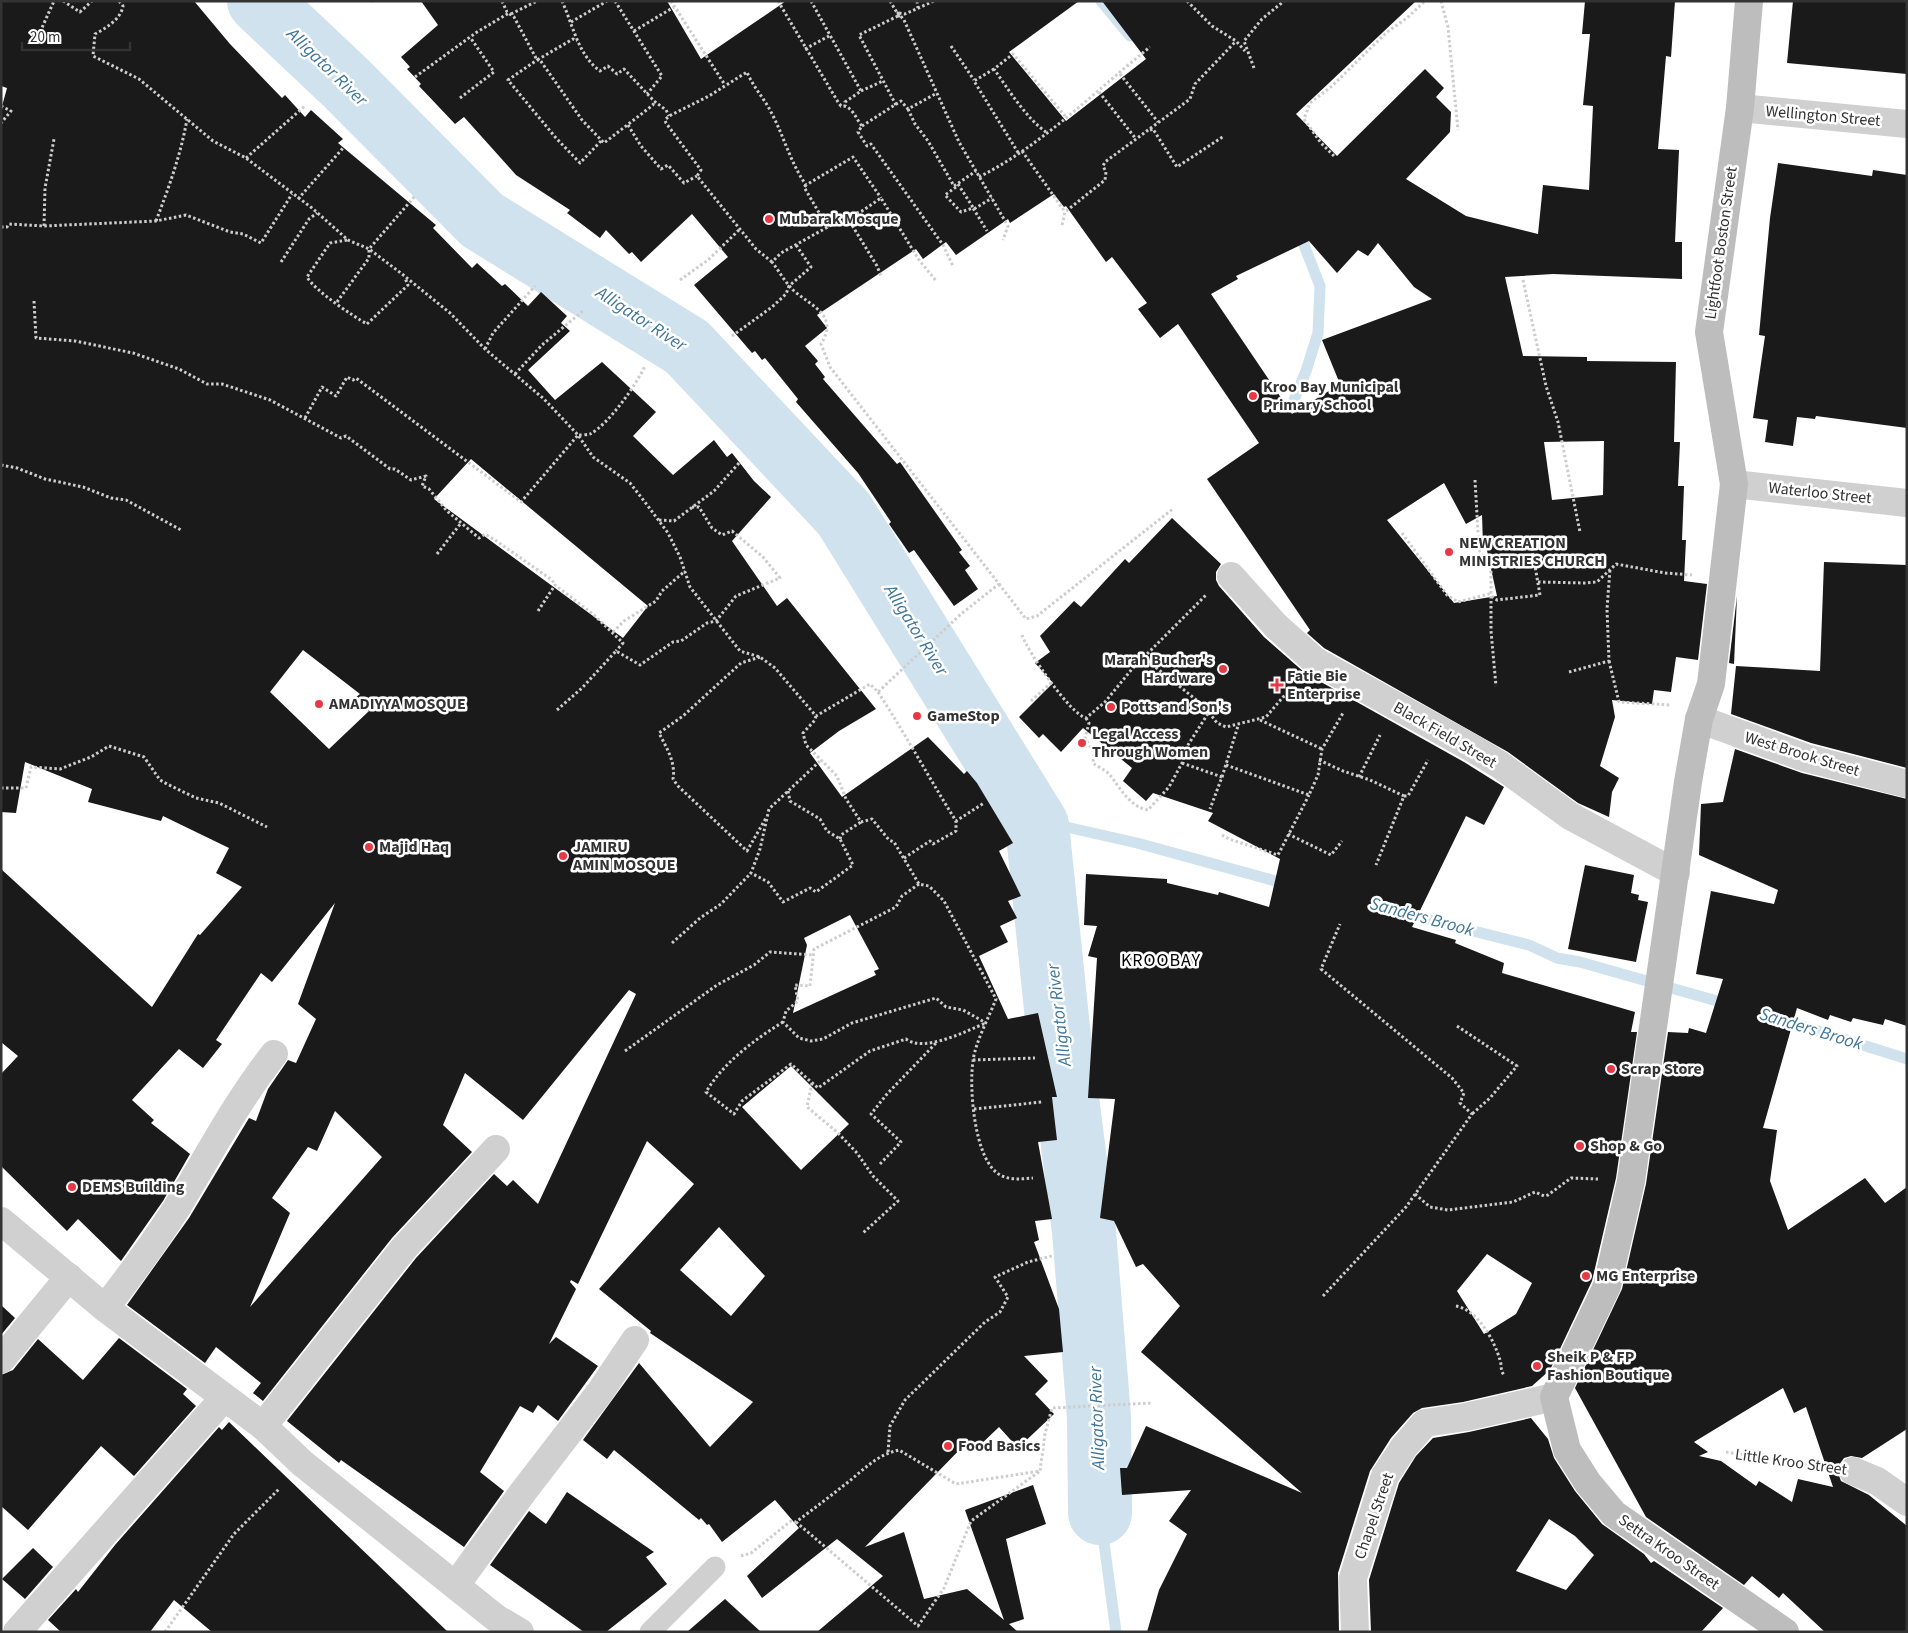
<svg xmlns="http://www.w3.org/2000/svg" width="1908" height="1633" font-family="'Source Sans 3',sans-serif">
<style>
.lines{fill:none;stroke-linecap:round;stroke-linejoin:round}
.stream{stroke:#cfe2ee;stroke-width:11}
.river{stroke:#cfe2ee;stroke-width:64}
.building{fill:#1a1a1a;fill-rule:evenodd}
.path{stroke:#cdcdcd;stroke-width:3;stroke-dasharray:2.5 2.5;stroke-linecap:butt}
.lane{stroke:#d0d0d0;stroke-width:21}
.street{stroke:#d0d0d0;stroke-width:28}
.secondary{stroke:#bdbdbd;stroke-width:28}
.poi-dot{fill:#e63946;stroke:#fff;stroke-width:2}
.labels{text-anchor:middle;dominant-baseline:central;stroke-width:5;stroke-linejoin:round;paint-order:stroke}
.street-label{font-size:16px;fill:#333;stroke:#fff}
.poi-label{font-size:16px;font-weight:bold;fill:#333;stroke:#fff;text-anchor:start}
.water-label{font-size:18px;font-style:italic;fill:#3f7597;stroke:#fff}
.neighbourhood-label{font-size:18px;letter-spacing:1px;fill:#000;stroke:#fff}
</style>
<rect width="100%" height="100%" fill="#fff"/>
<g class="lines">
<g class="stream">
<polyline points="1101,1 1130,36"/>
<polyline points="1302,426 1294,410 1294,400 1306,371 1318,333 1320,286 1304,245"/>
<polyline points="976,727 1053,824 1137,843 1290,885"/>
<polyline points="1402,913 1529,945 1557,958 1580,962 1731,1005"/>
<polyline points="1780,1019 1907,1059"/>
<polyline points="1100,1513 1116,1632"/>
</g>
<polyline class="river" points="259,1 346,83 482,220 687,347 844,514 1037,825 1058,1028 1084,1231 1099,1417 1100,1513"/>
</g>
<g class="building">
<path d="M1,1h193l36,43 52,54 3,-3 20,22 6,-7 32,29 -5,4 98,82 -3,3 39,40 5,-5 25,23 3,-2 23,22 13,-14 26,24 -6,7 9,8 -42,39 27,30 47,-38 54,50 -23,24 40,39 41,-35 13,17 5,-4 22,28 17,16 -39,44 45,65 10,-8 89,111 -37,22 -29,22 32,44 86,-60 36,37 3,-3 10,12 36,60 -14,8 22,45 -13,5 9,17 -17,8 8,16 -29,14 29,63 30,-6 19,84h-5l5,43 -19,2 14,77 -17,2 4,19 -5,2 25,67 4,43 -39,4 24,25 -13,13 19,20 -36,34 -19,-21 -23,22 -8,-8 -103,106 39,-15 20,67 43,-10 37,31 -39,-110 68,-25 13,39 -40,15 18,80 -15,5 9,8h-201l66,-56 -46,-37 -75,59 -15,-22 52,-48 -24,-28 -53,42 -13,-18 -2,1 -6,-7 -2,2 -85,-70 -7,9 -24,-19 56,-77 71,84 43,-45 -103,-69 1,-2 -52,-42 95,-105 -47,-43 -69,143 -7,-4 -1,2 6,7 -27,55 7,-7 42,29 -40,55 -20,-16 -5,8 -13,-7 -40,66 24,19 -40,56 -123,-87 -2,3 -52,-42 129,-163 78,-84 13,12 6,-6 25,24 98,-210 -7,-4 -106,130 -58,-47 -22,52 29,27 -80,86 -129,163 -10,-8 8,-10 -45,-36 -11,16 -78,-58 62,-87 60,-100 7,3 12,-32 20,-29 8,3 20,-44 -18,-15 37,-101 -63,79 -11,-9 -45,67 6,4 -19,24 -24,-19 -47,51 22,20 -3,3 39,31 -27,47 -42,60 -43,-42 -11,12 -66,-65v-92l17,-18 -17,-14v-173l151,138 46,-73 2,1 42,-48 -26,-14 13,-25 -66,-32 -2,5 -73,-19 4,-13 -67,-27 -9,51 -15,-1v-702l6,-22 -6,-2zM471,459l177,147 -25,32 -189,-139zM303,650l57,44 -5,4 14,13 -40,38 -59,-57zM850,915l29,54 -5,2 2,4 -83,38 14,-68 -3,-7zM791,1066l58,58 -48,46 -59,-63zM335,1111l47,46 -132,150 40,-94 -18,-15 36,-51 9,4zM719,1227l46,49 -34,40 -51,-46z"/>
<path d="M421,1h246l34,58 85,-58h293l-70,51 57,69 80,-62 -44,-58h314l-120,113 41,42 88,-87 19,19 -8,9 15,15 -1,20 -44,47 60,37 72,18 5,-49 46,5 4,-84 -10,-1 7,-71h-8l3,-33h90l-4,56 -5,-1 -8,93 21,1 -4,92h7v37l-129,-5 -48,3 18,79 64,1v4l89,1 -2,80h6l-2,44h6l-2,54h4l-2,41 23,3 -9,76 -22,-3 -5,35 -17,-2 -2,14 -40,-4 3,17 -15,49 19,12 -7,14 -3,25 -31,-14 -70,-51 -184,-104 -17,-15 3,-3 -103,-151 52,-36 -81,-119 -18,14 -22,-29 9,-6 -35,-46 -6,5 -40,-56 -2,1 -10,-13 -44,29 -2,-4 -52,36 -10,-13 -23,17 -7,-10 -99,66 10,13 -22,18 13,15 -3,3 10,13 -2,2 74,85 3,-2 62,88 -3,2 11,14 -5,4 13,19 -24,17 -40,-56 -5,3 -20,-29 2,-2 -33,-49 -62,-71 2,-3 -33,-41 -3,2 -7,-9 -3,2 -58,-68 34,-28 -36,-43 -51,48 -9,-10 -3,2 -23,-24 -6,8 -33,-25 3,-3 -54,-35 -52,-58 -9,7 -36,-38 2,-2 -14,-15 3,-2 -9,-10 37,-32zM1309,241l28,32 21,-23 10,6 10,-13 36,44 18,12 -110,41 18,44 -48,30 -81,-120 27,-15 -2,-3zM1604,441l-1,54 -51,5 -8,-58zM1444,483l22,41 16,-9 1,30 3,1 11,50 -43,7 -67,-83z"/>
<polygon points="1793,1 1907,1 1907,74 1787,63"/>
<polygon points="1778,163 1872,176 1873,170 1907,175 1907,428 1816,416 1815,419 1797,417 1793,446 1765,442 1768,420 1753,418 1765,336 1759,335 1770,218"/>
<path d="M1172,518l49,46 -5,8v8l3,6 45,51 41,36 159,89 40,25 -20,38 -18,-9 -54,111 44,13 -1,3 49,20 -2,10 133,39 -4,20h6l-21,146 -24,103 -42,89 -18,16 -69,16 -41,6 -9,5 -22,25 -21,33 -32,102 1,59h-192l12,-42 28,-56 -18,-13 22,-31 -69,5 -2,-27h7l19,-42 156,67 -161,-141 39,-46 -37,-42 -7,3 -22,-46 -14,-3 15,-119 -27,-1 9,-140 -9,-2 9,-30 -13,-1 2,-51 81,5v4l51,12 1,-3 50,15 11,-48 -72,-38 5,-8 -60,-20 -7,8 -23,-20 9,-13 -49,-40 -22,24 -18,-18 -4,4 -20,-21 34,-34 -18,-20 15,-11 -10,-16 34,-35 7,6 44,-48 4,4zM1487,1254l45,29 -16,31 -32,20 -27,-43z"/>
<polygon points="1824,562 1907,565 1907,768 1811,743 1731,714 1736,666 1820,671"/>
<polygon points="1737,596 1734,664 1729,663"/>
<path d="M1735,749l67,24 105,26v227l-22,-7 -2,6 -30,-7 -2,4 -21,-7 -2,5 -31,-12 -34,120 14,2 -7,51 18,49 77,-52 20,25 22,-16v242l-45,29 -11,-2 -7,2 -5,7 -1,8 3,8 28,14 38,31v106h-82l-42,-39 -4,5 -27,-22 -8,9 -98,-68 -71,-129 47,-99 24,-105 22,-152 20,1 1,-5 17,5 17,-54 -27,-5 15,-83 63,13 4,-14 -79,-35 2,-51 22,-2zM1783,1388l11,25 12,-6 27,80 -35,-8 -6,23 -33,-21 -3,5 -35,-25 -22,-5 9,-4 -14,-10z"/>
<polygon points="1585,865 1634,875 1631,893 1639,895 1638,900 1648,902 1636,962 1568,949"/>
<polygon points="1,1305 15,1318 1,1335"/>
<polygon points="119,1338 187,1389 183,1394 196,1406 134,1476 101,1446 28,1530 1,1506 1,1375 13,1370 38,1339 83,1380"/>
<path d="M1531,1418l17,21 6,19 21,33 27,33 42,30 7,9 3,-2 69,47 -22,24h-330l-2,-52 30,-97 17,-27 17,-18 36,-6zM1549,1519l26,17 19,19 -28,35 -50,-19z"/>
<polygon points="229,1422 448,1632 212,1632 174,1600 150,1632 61,1632 48,1620 76,1589 78,1592 115,1545 219,1427 222,1430"/>
<polygon points="567,1492 654,1552 646,1557 667,1584 606,1632 584,1632 490,1565 529,1511 546,1524"/>
<polygon points="33,1548 53,1567 25,1599 2,1579"/>
<polygon points="725,1599 761,1632 687,1632"/>
</g>
<g class="lines">
<g class="path">
<polyline points="63,1 80,12 92,1"/>
<path d="M119,1l4,5c-2,13 -17,22 -28,28l-2,22 46,23 74,62 33,17 66,50 36,32 21,9 33,25 48,39 35,36 59,50 34,36 15,22 37,26 18,23 20,27 12,24 10,30 50,64 20,6 15,11 41,48 54,-32 8,8 83,-78 38,-30 -169,-217 -9,-23c18,-29 -9,-37 -28,-54 -8,-8 -14,-19 -21,-28l9,-9 63,-35 18,-7 19,-13 38,62 18,22"/>
<polyline points="371,1 375,1"/>
<polyline points="502,1 507,12 514,17 537,60 573,39 577,41"/>
<path d="M562,1c11,24 16,54 38,70l8,-5 9,8 7,-5 30,32"/>
<polyline points="615,1 662,76 647,94"/>
<polyline points="671,1 725,85"/>
<path d="M778,1l60,101 3,4c11,-1 15,13 21,20l-4,6 9,14 4,-2 72,101 10,21"/>
<polyline points="811,1 861,91 845,102 845,106"/>
<polyline points="890,1 899,16 898,13 904,20 959,142 1008,226 1003,240"/>
<polyline points="917,1 918,8"/>
<polyline points="1187,1 1212,26 1236,41 1245,51"/>
<polyline points="1441,1 1448,27 1458,130"/>
<polyline points="899,13 905,14 934,1"/>
<polyline points="511,14 537,1"/>
<polyline points="571,22 607,1"/>
<polyline points="634,31 674,7"/>
<polyline points="36,41 54,1"/>
<polyline points="951,46 974,80"/>
<polyline points="805,49 829,36"/>
<polyline points="1254,68 1244,41 1262,19 1284,1"/>
<polyline points="994,69 974,81 1019,154"/>
<polyline points="1120,74 1158,122"/>
<polyline points="415,77 477,32 509,13"/>
<polyline points="861,91 883,81"/>
<polyline points="1099,92 1136,139"/>
<polyline points="460,98 494,72 470,37"/>
<polyline points="896,105 859,35 898,16"/>
<polyline points="1,106 11,111 1,123"/>
<polyline points="908,109 915,124 928,141 954,186 976,171"/>
<polyline points="628,125 641,146 661,169 668,165 684,183 697,176"/>
<polyline points="862,126 901,101 908,109 937,93"/>
<polyline points="1150,130 1153,129 1177,167 1224,136"/>
<path d="M1046,132c-19,-13 -38,-43 -52,-63l19,-15 53,63"/>
<polyline points="601,141 580,163 556,138 508,80 537,60 540,60 582,120 604,143 653,105 654,101 666,110 669,116"/>
<polyline points="1022,151 1065,212"/>
<polyline points="1334,156 1321,143 1304,119 1310,103 1332,86 1387,32 1407,18 1425,1"/>
<polyline points="246,158 306,105"/>
<path d="M979,177c65,-33 115,-85 171,-130"/>
<polyline points="958,184 974,209 992,198"/>
<polyline points="806,185 804,187 828,228"/>
<polyline points="956,187 945,195 961,212 973,208 987,231"/>
<polyline points="298,199 343,148"/>
<polyline points="847,217 877,266 881,276"/>
<path d="M156,221c13,-34 25,-67 31,-102"/>
<polyline points="1062,225 1065,212 1105,180 1106,172 1103,166 1105,162 1190,99 1195,84 1236,41"/>
<polyline points="44,226 45,188 54,139"/>
<polyline points="1,227 7,227 9,224 44,226 156,221 186,215 230,232 243,234 261,243 292,194"/>
<path d="M347,240l-17,3 -23,34c8,14 46,39 60,47l41,-39 -3,-7"/>
<polyline points="281,262 309,219 317,213"/>
<path d="M772,262l-16,-13 -55,-68 -4,-5 4,-6 -35,-47 -1,-3 4,-4 40,-20 38,-24c6,15 17,26 24,40 13,24 19,50 35,73l47,-28 28,41"/>
<polyline points="680,280 708,260 740,229"/>
<polyline points="1523,280 1546,386 1558,422 1580,532"/>
<polyline points="34,301 36,338 75,341 133,353 179,369 207,384 222,384 270,400 341,438 346,436 390,469 395,469 411,480 426,476 422,486 429,489 447,511 479,538 485,534 495,540 552,580 555,585"/>
<polyline points="337,302 369,258 369,249 415,196"/>
<polyline points="732,336 772,307 786,294 789,286 811,267 796,245"/>
<polyline points="485,349 493,333 535,286"/>
<polyline points="515,374 542,345 584,310"/>
<path d="M305,418l17,-31 14,9 11,-19 6,3 3,-2 165,124 57,-67c3,0 9,0 12,-1 19,-10 46,-49 55,-68"/>
<polyline points="1,465 17,468 45,479 83,487 111,498 126,500 181,530"/>
<polyline points="1475,480 1479,550 1491,567 1491,631 1496,686"/>
<polyline points="659,520 674,521 714,491 739,463"/>
<polyline points="1402,533 1447,595 1458,602 1489,594 1497,600 1540,595 1530,537"/>
<polyline points="437,554 461,523"/>
<polyline points="1538,582 1585,583 1597,582 1616,564 1665,573 1692,575"/>
<polyline points="999,584 1026,619 1037,616 1174,508"/>
<polyline points="538,611 555,585 593,614 623,643 616,651"/>
<polyline points="613,632 624,621 656,601 662,591 685,571"/>
<path d="M1022,635c6,17 48,79 64,83l19,-16 27,-33 74,-74"/>
<path d="M760,657l-19,6 -58,53 -24,17c7,14 17,29 14,46l5,7 69,65 19,-33"/>
<polyline points="1144,658 1189,694 1205,707 1217,723 1226,727 1266,717 1283,697 1296,688"/>
<polyline points="1609,661 1619,702 1671,705"/>
<polyline points="1569,672 1609,661 1607,609 1610,569"/>
<path d="M878,692c28,43 51,86 78,129l28,-18"/>
<polyline points="1031,701 1051,683"/>
<polyline points="557,710 582,688 616,651 640,665 673,642 681,641 707,623 716,621 736,596 780,578 763,557 732,531 722,535 712,528 699,507 692,507"/>
<path d="M816,716l-1,4 -12,13 3,12 31,31 9,23 15,23 11,-3 17,21 5,2 25,42 10,2 15,15 52,98c-7,18 -21,44 -23,62 -4,26 1,93 23,111 10,9 25,7 37,6"/>
<path d="M1086,718l3,5 -4,15 9,15 -1,10c5,4 13,7 17,12 11,14 20,32 38,35l21,-23 13,-24 4,-15 23,-36"/>
<polyline points="1260,720 1322,749"/>
<polyline points="1319,760 1343,771 1370,780 1404,796 1376,865"/>
<polyline points="1182,763 1222,777 1210,809"/>
<polyline points="1226,765 1309,795 1318,775 1322,749 1343,713"/>
<polyline points="1222,777 1238,726"/>
<polyline points="1359,777 1380,735"/>
<polyline points="1,788 26,788 31,767 60,769 91,757 109,746 144,757 160,780 167,784 196,798 219,803 267,827"/>
<polyline points="788,791 790,801 820,819 827,831 840,839 853,865 816,892 810,888 783,902 768,882 751,873 760,849 769,809 821,760"/>
<polyline points="1404,796 1408,796 1428,760"/>
<polyline points="1288,834 1331,855 1342,841"/>
<polyline points="1222,835 1229,839 1278,855 1309,795"/>
<polyline points="840,839 841,835 861,822"/>
<polyline points="904,858 930,841 933,844 956,831 956,821"/>
<polyline points="919,884 902,896 896,907 814,949 810,986 795,985 798,1001 786,1011 783,1022 799,1038 811,1041 823,1039 852,1023 936,998 946,1007 963,1010 986,1023"/>
<polyline points="672,943 700,918 721,904 751,873"/>
<path d="M783,1022c-29,18 -59,40 -77,70l28,22 8,-13 49,-37 27,24 52,-37 36,-12c18,14 60,-8 80,-16"/>
<polyline points="1457,1026 1517,1066 1490,1098 1472,1114"/>
<polyline points="625,1051 717,985 754,965 770,952 814,955"/>
<polyline points="973,1060 1035,1058"/>
<polyline points="812,1083 807,1107 837,1132 857,1153 873,1176 898,1201 863,1233"/>
<polyline points="974,1109 1042,1102"/>
<polyline points="880,1164 901,1142 871,1114 887,1094 937,1042"/>
<polyline points="1415,1194 1430,1207 1448,1210 1513,1202 1535,1192 1544,1196 1548,1195 1571,1178 1598,1179"/>
<polyline points="1323,1296 1406,1207 1472,1114 1460,1103 1464,1093 1452,1078 1321,969 1340,924"/>
<path d="M1456,1306c22,4 38,34 44,54 2,6 0,10 4,15"/>
<polyline points="888,1452 890,1426 905,1400 985,1322 1000,1312 1008,1297 995,1277 1028,1262 1052,1256"/>
<polyline points="1726,1452 1821,1467"/>
<polyline points="796,1522 918,1626 944,1588 971,1521 1040,1471"/>
<path d="M741,1556l10,-3 40,-32 5,1c16,-12 32,-24 47,-36 19,-14 32,-31 56,-36l57,34 84,-13 5,-37 7,-26 101,-5"/>
<polyline points="165,1632 234,1534 280,1488"/>
</g>
<polyline class="lane" points="650,1632 715,1567"/>
<g class="street">
<polyline points="1740,108 1907,124"/>
<polyline points="1734,484 1907,503"/>
<polyline points="1231,576 1276,626 1315,661 1472,748 1500,765 1570,816 1676,873"/>
<polyline points="1699,719 1806,758 1907,784"/>
<polyline points="1,1221 105,1308 263,1426 302,1463 496,1618 520,1632"/>
<path d="M105,1308c25,-32 49,-65 71,-99 33,-54 59,-105 98,-155"/>
<polyline points="1,1360 69,1277"/>
<polyline points="263,1426 404,1248 496,1149"/>
<polyline points="1853,1471 1877,1481 1907,1502"/>
<polyline points="456,1585 523,1492 600,1392 635,1340"/>
<polyline points="17,1632 223,1399"/>
<polyline points="1355,1632 1353,1578 1385,1476 1404,1447 1425,1423 1466,1417 1554,1397"/>
</g>
<polyline class="secondary" points="1749,1 1740,108 1709,332 1734,484 1711,684 1699,719 1688,782 1631,1181 1607,1286 1554,1397 1567,1450 1588,1483 1614,1514 1785,1632"/>
</g>
<g class="poi-dot">
<circle cx="769" cy="219" r="5"/>
<circle cx="1253" cy="396" r="5"/>
<circle cx="1449" cy="552" r="5"/>
<circle cx="1223" cy="669" r="5"/>
<path d="M1274.5 677.5h5v5h5v5h-5v5h-5v-5h-5v-5h5z"/>
<circle cx="319" cy="704" r="5"/>
<circle cx="1111" cy="707" r="5"/>
<circle cx="917" cy="716" r="5"/>
<circle cx="1082" cy="743" r="5"/>
<circle cx="369" cy="847" r="5"/>
<circle cx="563" cy="856" r="5"/>
<circle cx="1611" cy="1069" r="5"/>
<circle cx="1580" cy="1146" r="5"/>
<circle cx="72" cy="1187" r="5"/>
<circle cx="1586" cy="1276" r="5"/>
<circle cx="1537" cy="1366" r="5"/>
<circle cx="948" cy="1446" r="5"/>
</g>
<g class="labels">
<g class="street-label">
<text transform="translate(1823 116) rotate(5)">Wellington Street</text>
<text transform="translate(1721 243) rotate(-82)">Lightfoot Boston Street</text>
<text transform="translate(1820 493) rotate(6)">Waterloo Street</text>
<text transform="translate(1445 735) rotate(30)">Black Field Street</text>
<text transform="translate(1802 754) rotate(17)">West Brook Street</text>
<text transform="translate(1791 1462) rotate(8)">Little Kroo Street</text>
<text transform="translate(1374 1516) rotate(-71)">Chapel Street</text>
<text transform="translate(1669 1552) rotate(35)">Settra Kroo Street</text>
</g>
<g class="poi-label">
<text x="779" y="219">Mubarak Mosque</text>
<text x="1263" y="387">Kroo Bay Municipal<tspan x="1263" dy="18">Primary School</tspan></text>
<text x="1459" y="543">NEW CREATION<tspan x="1459" dy="18">MINISTRIES CHURCH</tspan></text>
<text x="1213" y="660" text-anchor="end">Marah Bucher's<tspan x="1213" dy="18">Hardware</tspan></text>
<text x="1287" y="676">Fatie Bie<tspan x="1287" dy="18">Enterprise</tspan></text>
<text x="329" y="704">AMADIYYA MOSQUE</text>
<text x="1121" y="707">Potts and Son's</text>
<text x="927" y="716">GameStop</text>
<text x="1092" y="734">Legal Access<tspan x="1092" dy="18">Through Women</tspan></text>
<text x="379" y="847">Majid Haq</text>
<text x="573" y="847">JAMIRU<tspan x="573" dy="18">AMIN MOSQUE</tspan></text>
<text x="1621" y="1069">Scrap Store</text>
<text x="1590" y="1146">Shop &amp; Go</text>
<text x="82" y="1187">DEMS Building</text>
<text x="1596" y="1276">MG Enterprise</text>
<text x="1547" y="1357">Sheik P &amp; FP<tspan x="1547" dy="18">Fashion Boutique</tspan></text>
<text x="958" y="1446">Food Basics</text>
</g>
<g class="water-label">
<text transform="translate(327 67) rotate(44)">Alligator River</text>
<text transform="translate(641 319) rotate(33)">Alligator River</text>
<text transform="translate(916 630) rotate(58)">Alligator River</text>
<text transform="translate(1422 917) rotate(15)">Sanders Brook</text>
<text transform="translate(1059 1015) rotate(-97)">Alligator River</text>
<text transform="translate(1811 1029) rotate(17)">Sanders Brook</text>
<text transform="translate(1097 1418) rotate(-92)">Alligator River</text>
</g>
<g class="neighbourhood-label">
<text x="1161" y="960">KROOBAY</text>
</g>
</g>
<rect width="1908" height="1633" fill="none" stroke="#333333" stroke-width="5"/>
<path d="M22 42v8h108v-8" fill="none" stroke="#333333" stroke-width="2.5"/>
<text x="30" y="42" font-size="15" fill="#333333" stroke="#ffffff" stroke-width="4" paint-order="stroke">20 m</text>
</svg>
